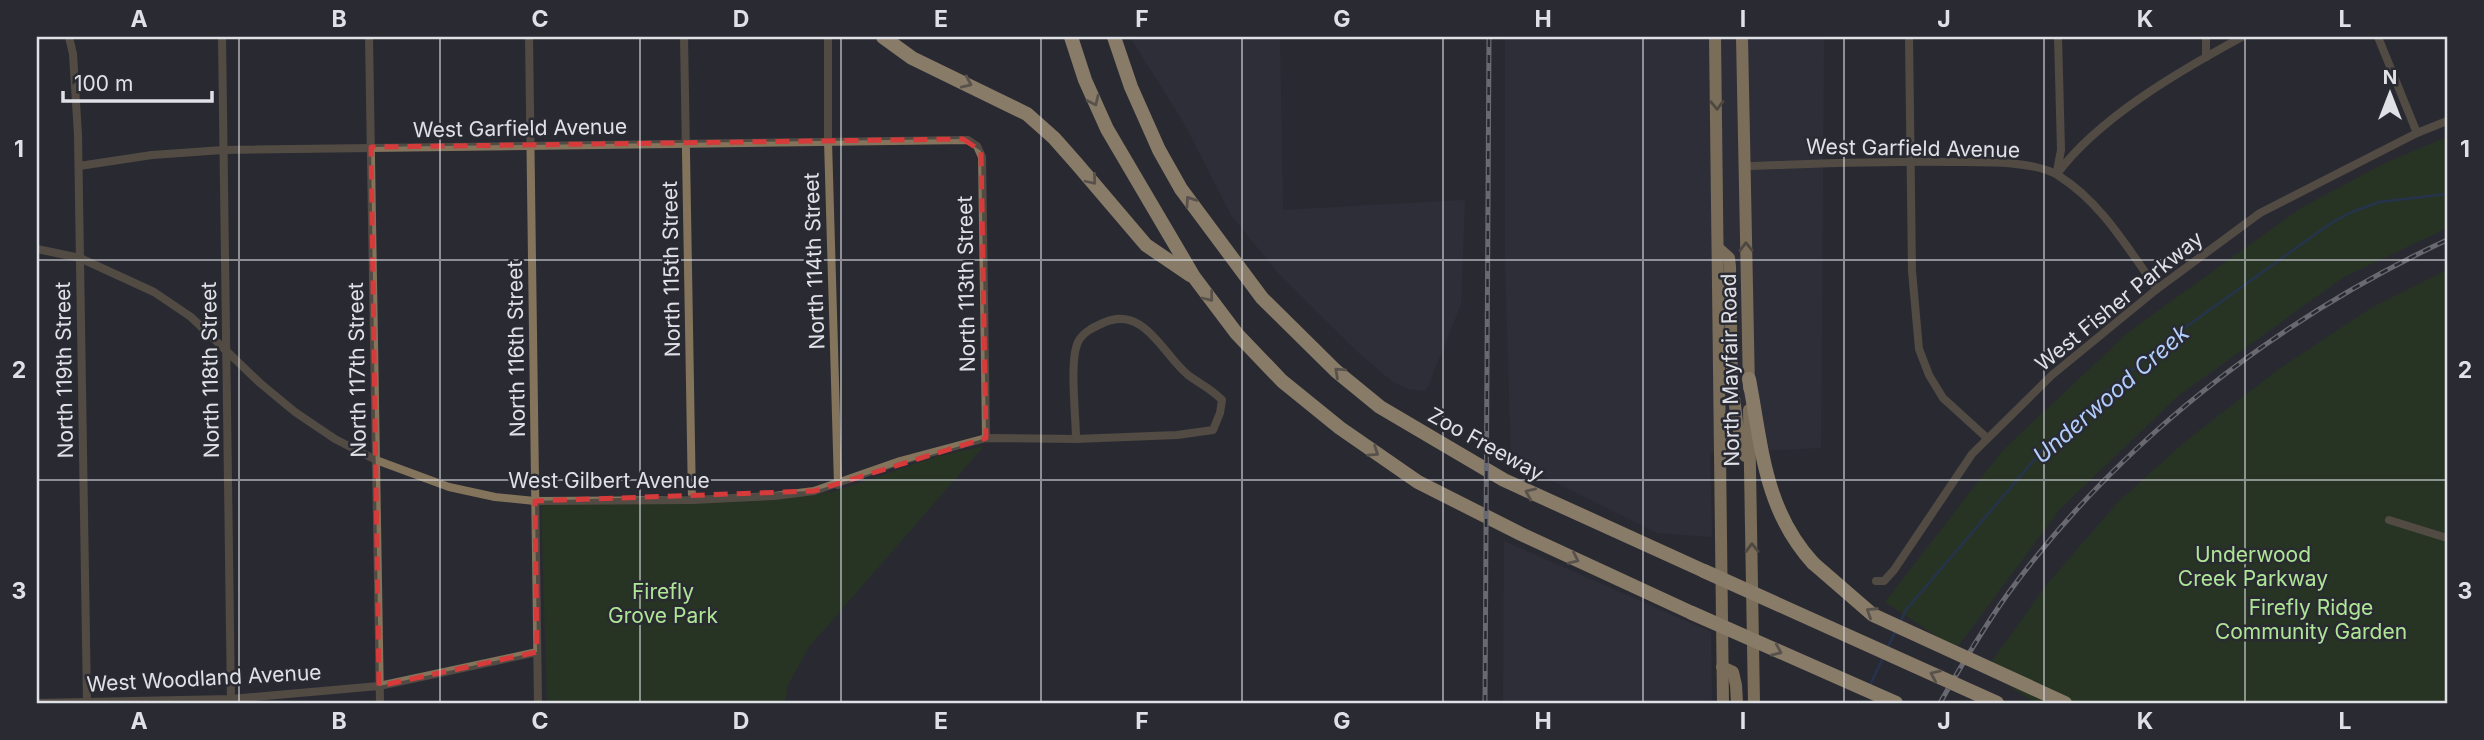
<svg xmlns="http://www.w3.org/2000/svg" width="2484" height="740" font-family="Inter,sans-serif">
<style>
.built{fill:#323340}
.green{fill:#244014}
.lines{fill:none;stroke-linecap:round;stroke-linejoin:round}
.stream{stroke:#203e6f;stroke-width:2.5}
.street{stroke:#83745b;stroke-width:8}
.primary{stroke:#dcbe89;stroke-width:12}
.highway{stroke:#faddaa;stroke-width:14}
.rail-casing{stroke:#b6b7be;stroke-width:5}
.rail{stroke:#292a32;stroke-width:2.5;stroke-dasharray:8;stroke-linecap:butt}
.highway-bridge{stroke:#faddaa;stroke-width:14}
.oneway{stroke:#92846e}
.oneway2{stroke:#7a6d59}
.marked{fill:none;stroke:#d73a3b;stroke-width:5;stroke-dasharray:14 9;stroke-linejoin:round}
.grid{fill:none;stroke:#e0e1e7;stroke-width:2;stroke-opacity:0.55}
.labels{text-anchor:middle;dominant-baseline:central;stroke-width:5;stroke-linejoin:round;paint-order:stroke}
.street-label{font-size:21px;fill:#e0e1e7;stroke:#292a32}
.park-label{font-size:21px;fill:#afe695;stroke:#292a32}
.water-label{font-size:23px;font-style:italic;fill:#b1cefd;stroke:#292a32}
.neatline{fill:none;stroke:#e0e1e7;stroke-width:2.5}
.grid-label{font-size:23px;text-anchor:middle;font-weight:bold;fill:#e0e1e7}
</style>
<rect width="100%" height="100%" fill="#292a32"/>
<g class="built">
<polygon points="1130,37 1280,37 1283,210 1465,200 1461,304 1426,391 1408,389 1393,382 1360,354 1278,273 1231,215 1184,123"/>
<polygon points="1505,37 1824,37 1821,448 1710,453 1712,537 1657,533 1511,460 1505,258"/>
<polygon points="1504,541 1711,632 1712,703 1503,703"/>
</g>
<g class="green">
<polygon points="2447,137 2447,228 2344,277 2178,396 2060,509 1956,649 1885,602 2002,451 2131,330 2301,208 2385,163"/>
<polygon points="2447,270 2447,703 2036,703 1985,671 2048,583 2118,502 2187,440 2279,369 2371,308"/>
<polygon points="984,446 809,647 788,685 785,703 547,703 541,505 833,492 935,457"/>
</g>
<g class="lines">
<g class="stream">
<polyline points="1901,621 1905,611 2041,452 2101,396 2169,339 2331,223 2352,212 2379,202 2447,194"/>
<polyline points="1887,649 1896,630"/>
<polyline points="1869,687 1883,658"/>
</g>
<g class="street">
<polyline points="69,37 73,54 78,135 87,703"/>
<polyline points="222,37 231,703"/>
<polyline points="369,37 380,703"/>
<polyline points="529,37 538,703"/>
<polyline points="684,37 692,500"/>
<polyline points="828,37 828,141 838,485"/>
<polyline points="1909,37 1912,271 1919,349 1929,375 1943,398 1987,438"/>
<polyline points="2206,37 2206,57"/>
<polyline points="2378,37 2417,133"/>
<polyline points="79,166 152,155 223,150 968,140 977,146 982,157 986,438"/>
<path d="M1745,166c68,-2 136,-5 204,-4 29,0 86,-2 110,14 43,27 69,73 98,113"/>
<polyline points="2057,171 2061,150 2058,37"/>
<path d="M2057,174c41,-56 124,-104 185,-137"/>
<path d="M37,249l43,9 74,34 37,25 69,66 35,29 40,27 41,21 73,27 46,10 40,4 157,-1 82,-4 40,-5 86,-30 86,-23 90,1 101,-4 36,-5 7,-17 2,-13c-10,-11 -22,-16 -34,-25 -25,-20 -44,-71 -85,-52 -9,4 -20,9 -25,19 -9,19 -2,74 -2,97"/>
<polyline points="2389,520 2447,538"/>
<polyline points="1876,581 1884,581 1894,570 1972,454 2052,375 2157,289 2260,213 2417,133 2447,121"/>
<polyline points="37,703 231,699 379,686 537,652"/>
</g>
<g class="primary">
<polyline points="1715,37 1723,703"/>
<polyline points="1742,37 1749,388"/>
<polyline points="1719,249 1729,258 1730,267 1732,381 1737,422 1745,456"/>
<polyline points="1749,410 1754,703"/>
<polyline points="1722,667 1733,672 1736,685 1737,703"/>
</g>
<g class="highway">
<polyline points="883,37 912,58 1027,114 1054,138 1077,164 1146,245 1190,275"/>
<polyline points="1071,37 1085,80 1107,129 1194,277 1237,334 1282,381 1340,428 1418,482 1521,534 1692,613"/>
<polyline points="1114,37 1131,87 1159,150 1181,189 1262,298 1336,371 1380,407 1504,480 1704,571"/>
<path d="M1749,379c13,68 15,130 64,184"/>
</g>
<g class="rail-casing">
<g id="rail">
<polyline points="1485,703 1489,37"/>
<path d="M1940,703c21,-37 42,-73 67,-108 110,-152 270,-276 440,-355"/>
</g>
</g>
<use href="#rail" class="rail"/>
<g class="highway-bridge">
<polyline points="1813,563 1873,615 2065,703"/>
<polyline points="1704,571 1997,703"/>
<polyline points="1692,613 1896,703"/>
</g>
</g>
<defs><path id="oneway-chevron" d="M-2-3.5L2.5 0L-2 3.5" fill="none" stroke-width="1.6" stroke-linecap="round" stroke-linejoin="round" transform="scale(1.75)"/></defs>
<g class="oneway">
<use href="#oneway-chevron" transform="translate(967 83) rotate(24)"/>
<use href="#oneway-chevron" transform="translate(1094 101) rotate(65)"/>
<use href="#oneway-chevron" transform="translate(1092 180) rotate(50)"/>
<use href="#oneway-chevron" transform="translate(1190 201) rotate(-125)"/>
<use href="#oneway-chevron" transform="translate(1209 297) rotate(52)"/>
<use href="#oneway-chevron" transform="translate(1339 372) rotate(-138)"/>
<use href="#oneway-chevron" transform="translate(1374 452) rotate(34)"/>
<use href="#oneway-chevron" transform="translate(1530 493) rotate(-156)"/>
<use href="#oneway-chevron" transform="translate(1574 559) rotate(25)"/>
<use href="#oneway-chevron" transform="translate(1871 612) rotate(-147)"/>
<use href="#oneway-chevron" transform="translate(1777 651) rotate(24)"/>
<use href="#oneway-chevron" transform="translate(1935 675) rotate(-156)"/>
</g>
<g class="oneway2">
<use href="#oneway-chevron" transform="translate(1717 105) rotate(89)"/>
<use href="#oneway-chevron" transform="translate(1746 247) rotate(-91)"/>
<use href="#oneway-chevron" transform="translate(1752 548) rotate(-91)"/>
</g>
<path d="M0 0H2484V740H0ZM963,139l18,12 5,287 -172,53 -279,10 2,151 -158,34 -8,-539z" fill="#292a32" fill-opacity=".55" fill-rule="evenodd"/>
<path class="marked" d="M963,139l18,12 5,287 -172,53 -279,10 2,151 -158,34 -8,-539z"/>
<path class="grid" d="M239,37v666M440,37v666M640,37v666M841,37v666M1041,37v666M1242,37v666M1443,37v666M1643,37v666M1844,37v666M2044,37v666M2245,37v666M37,260h2410M37,480h2410"/>
<g class="labels">
<g class="street-label">
<text transform="translate(520 128) rotate(-1)">West Garfield Avenue</text>
<text transform="translate(1913 148) rotate(1)">West Garfield Avenue</text>
<text transform="translate(814 261) rotate(-92)">North 114th Street</text>
<text transform="translate(671 269) rotate(-91)">North 115th Street</text>
<text transform="translate(966 284) rotate(-91)">North 113th Street</text>
<text transform="translate(2119 301) rotate(-39)">West Fisher Parkway</text>
<text transform="translate(516 349) rotate(-91)">North 116th Street</text>
<text transform="translate(64 370) rotate(-91)">North 119th Street</text>
<text transform="translate(210 370) rotate(-91)">North 118th Street</text>
<text transform="translate(357 370) rotate(-91)">North 117th Street</text>
<text transform="translate(1730 370) rotate(-91)">North Mayfair Road</text>
<text transform="translate(1486 444) rotate(29)">Zoo Freeway</text>
<text x="609" y="480">West Gilbert Avenue</text>
<text transform="translate(204 678) rotate(-3)">West Woodland Avenue</text>
</g>
<g class="park-label">
<text x="2253" y="554">Underwood<tspan x="2253" dy="24">Creek Parkway</tspan></text>
<text x="663" y="591">Firefly<tspan x="663" dy="24">Grove Park</tspan></text>
<text x="2311" y="607">Firefly Ridge<tspan x="2311" dy="24">Community Garden</tspan></text>
</g>
<g class="water-label">
<text transform="translate(2111 394) rotate(-41)">Underwood Creek</text>
</g>
</g>
<rect width="2484" height="740" fill="none" stroke="#292a32" stroke-width="77"/>
<g transform="translate(2390 94)" stroke="#292a32" stroke-width="5" paint-order="stroke">
<path d="M0-5L12 26L0 18L-12 26Z" fill="#e0e1e7"/>
<text y="-10" font-size="19" font-weight="bold" text-anchor="middle" fill="#e0e1e7">N</text>
</g>
<path d="M63 91v10h149v-10" fill="none" stroke="#e0e1e7" stroke-width="3.5"/>
<text x="74" y="91" font-size="21" fill="#e0e1e7" stroke="#292a32" stroke-width="5" paint-order="stroke">100 m</text>
<rect x="38" y="38" width="2408" height="664" class="neatline"/>
<g class="grid-label">
<text x="139" y="27">A</text>
<text x="339" y="27">B</text>
<text x="540" y="27">C</text>
<text x="741" y="27">D</text>
<text x="941" y="27">E</text>
<text x="1142" y="27">F</text>
<text x="1342" y="27">G</text>
<text x="1543" y="27">H</text>
<text x="1743" y="27">I</text>
<text x="1944" y="27">J</text>
<text x="2145" y="27">K</text>
<text x="2345" y="27">L</text>
<text x="19" y="157">1</text>
<text x="2465" y="157">1</text>
<text x="19" y="378">2</text>
<text x="2465" y="378">2</text>
<text x="19" y="599">3</text>
<text x="2465" y="599">3</text>
<text x="139" y="729">A</text>
<text x="339" y="729">B</text>
<text x="540" y="729">C</text>
<text x="741" y="729">D</text>
<text x="941" y="729">E</text>
<text x="1142" y="729">F</text>
<text x="1342" y="729">G</text>
<text x="1543" y="729">H</text>
<text x="1743" y="729">I</text>
<text x="1944" y="729">J</text>
<text x="2145" y="729">K</text>
<text x="2345" y="729">L</text>
</g>
</svg>
